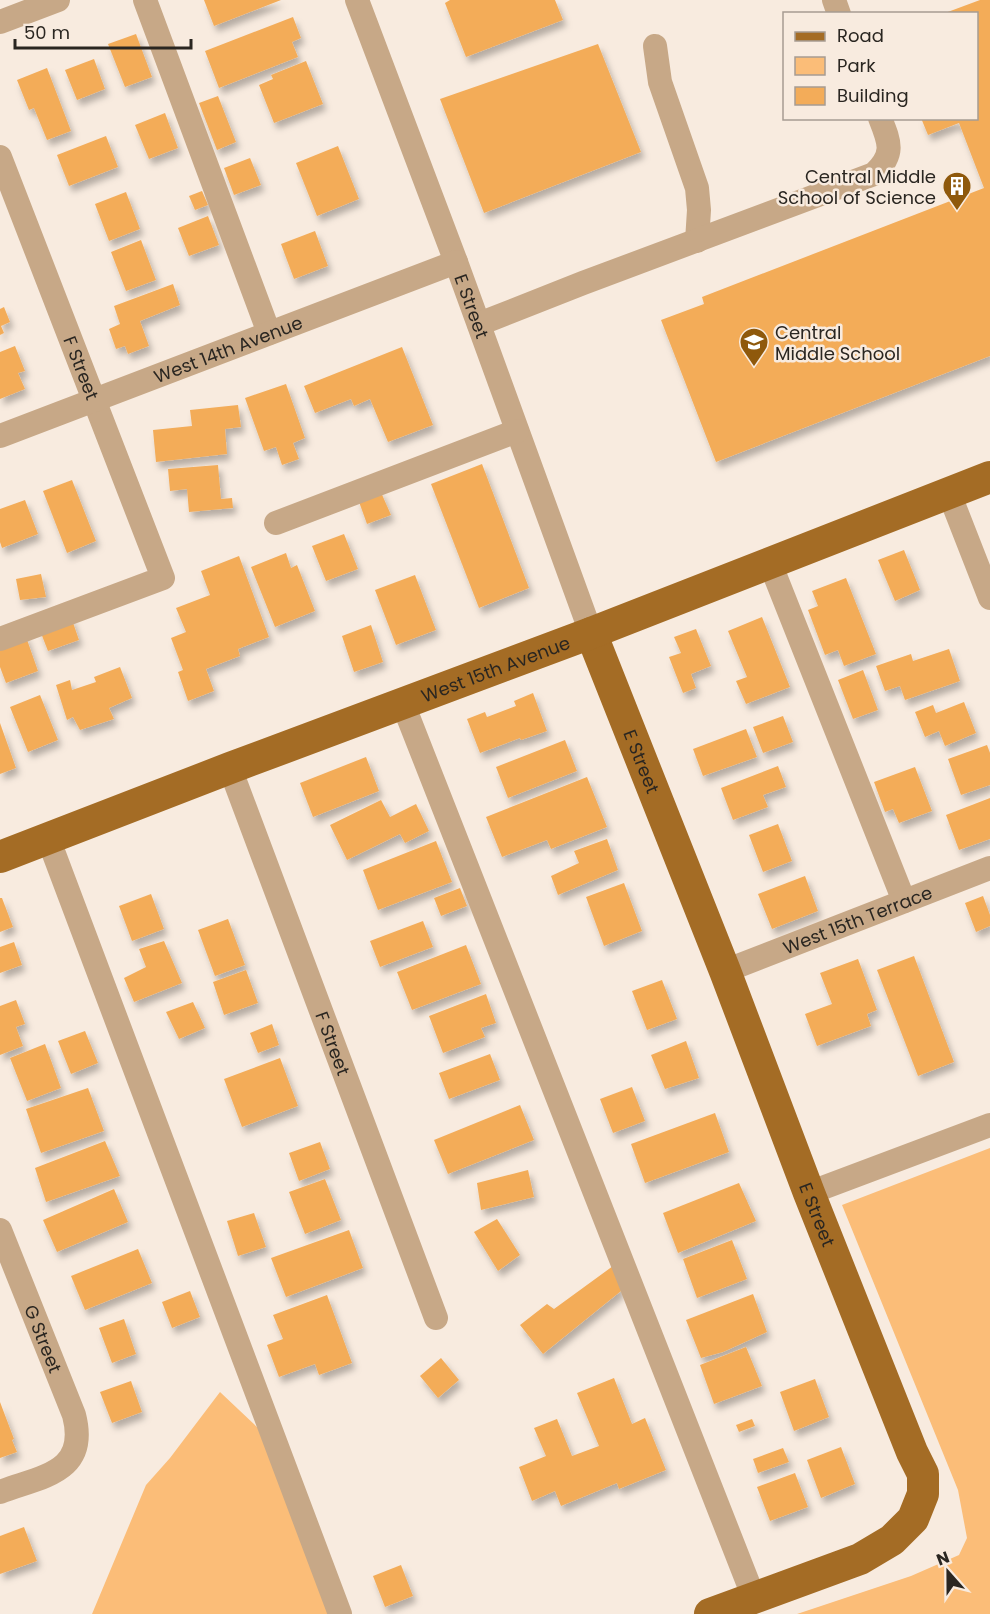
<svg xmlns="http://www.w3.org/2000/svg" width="990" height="1614" font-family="Poppins,sans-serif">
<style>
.green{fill:#fbbd78}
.building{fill:#f3ac59;filter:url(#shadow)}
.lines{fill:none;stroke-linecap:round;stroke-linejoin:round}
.minor{stroke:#c7a887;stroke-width:24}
.major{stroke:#a46c25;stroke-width:32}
.labels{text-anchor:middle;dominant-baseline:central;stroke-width:5;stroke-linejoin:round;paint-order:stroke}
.poi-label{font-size:18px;fill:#2a2621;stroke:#f8ebdf;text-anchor:end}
.street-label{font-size:18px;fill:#2a2621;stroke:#f8ebdf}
</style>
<defs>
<filter id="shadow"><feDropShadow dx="3.5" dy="6" stdDeviation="3" flood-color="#0004"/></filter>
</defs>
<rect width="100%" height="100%" fill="#f8ebdf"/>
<g class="green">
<polygon points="990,1148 990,1614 797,1614 911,1576 959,1555 967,1538 958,1490 842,1205"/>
<polygon points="220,1392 258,1428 329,1614 92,1614 146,1485 170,1458"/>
</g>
<g class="building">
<polygon points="204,0 281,0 214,26"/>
<polygon points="450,0 555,0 563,20 466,57 445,3"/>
<polygon points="980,0 990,0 990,356 716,462 661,320 704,304 702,297 984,188 959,123 928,135 921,118 976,118 976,14 945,13"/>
<polygon points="293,17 301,38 292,42 298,57 219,88 205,51"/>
<polygon points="136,34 152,77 125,87 108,44"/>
<polygon points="598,44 641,152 484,213 440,99"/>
<polygon points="94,59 105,89 77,100 65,70"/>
<polygon points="306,61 323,104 274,123 259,85 273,79 271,75"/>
<polygon points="47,68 71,131 47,140 34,108 29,110 17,80"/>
<polygon points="218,96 236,142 217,150 199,103"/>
<polygon points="165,113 178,148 149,159 135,125"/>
<polygon points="106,136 118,167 69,186 57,155"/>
<polygon points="338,146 359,199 317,216 296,163"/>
<polygon points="250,158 261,185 234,195 224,168"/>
<polygon points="202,191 208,205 195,210 189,196"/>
<polygon points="126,192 140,229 109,241 95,204"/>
<polygon points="208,216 219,245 189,256 178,228"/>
<polygon points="315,231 328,266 294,279 281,244"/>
<polygon points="141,240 156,280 126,291 111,252"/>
<polygon points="173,284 180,305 140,321 149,346 128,354 125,346 116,349 109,329 120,324 114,306"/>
<polygon points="4,307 10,322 1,326 4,333 0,335 0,309"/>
<polygon points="15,346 25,371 18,373 25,389 0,399 0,352"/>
<polygon points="402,347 433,425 388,442 370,399 354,406 351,399 315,413 304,386"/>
<polygon points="286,384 305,438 293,443 299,459 282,465 276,447 264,451 245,398"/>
<polygon points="238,405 241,427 225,429 227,454 156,462 153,430 192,426 190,410"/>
<polygon points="482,464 529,588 479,608 431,484"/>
<polygon points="218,465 221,499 232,498 233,508 189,512 187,489 170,491 168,469"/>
<polygon points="72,480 96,541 67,553 43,491"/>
<polygon points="380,490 391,515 367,524 358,499"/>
<polygon points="25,500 38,534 2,548 0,542 0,509"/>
<polygon points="344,534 358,569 326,581 312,546"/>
<polygon points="904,550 920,590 895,601 878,560"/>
<polygon points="286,553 291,568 297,565 315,611 275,627 251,567"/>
<polygon points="239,556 269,637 238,649 240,656 206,669 214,691 188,701 178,672 183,670 171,638 186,632 176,608 210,595 201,571"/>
<polygon points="41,574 46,597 20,600 16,579"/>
<polygon points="415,575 436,630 396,645 375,590"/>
<polygon points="846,578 876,654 844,666 838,650 825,655 808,610 818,606 812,591"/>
<polygon points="71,617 79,640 48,651 39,628"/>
<polygon points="762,617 790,687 746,704 736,681 747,677 728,631"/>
<polygon points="371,625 383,662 354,672 342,636"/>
<polygon points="696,629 711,666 691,674 696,688 683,693 669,657 681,653 674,637"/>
<polygon points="25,634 38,671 6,683 0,667 0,642"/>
<polygon points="949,649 960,681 905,700 900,686 885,691 876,666 911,654 913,661"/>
<polygon points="120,667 132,698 109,708 114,719 80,730 73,717 67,720 56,685 70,680 72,690 96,682 94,677"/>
<polygon points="863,670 878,710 853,719 838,680"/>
<polygon points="533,693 547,731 521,740 520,738 480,753 467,719 485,712 487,717 516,706 514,701"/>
<polygon points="40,695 58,740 28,752 10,707"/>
<polygon points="964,702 976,733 945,746 939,731 925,737 915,712 933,705 936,713"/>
<polygon points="783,716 793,742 763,753 753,727"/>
<polygon points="0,723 16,768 0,774"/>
<polygon points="746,729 757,757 703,776 693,749"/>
<polygon points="565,740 577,771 508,798 496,767"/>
<polygon points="987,745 990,753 990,785 961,795 948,759"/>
<polygon points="366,757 379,791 313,817 300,783"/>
<polygon points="778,766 786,787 763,795 768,807 733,820 721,788"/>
<polygon points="915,767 932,811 899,823 893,809 885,812 874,782"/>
<polygon points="587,777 607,827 551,849 547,840 502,857 486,817"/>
<polygon points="990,798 990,839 959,850 946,815"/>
<polygon points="381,800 390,817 416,804 429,831 405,843 400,834 347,860 330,825"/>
<polygon points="778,824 792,861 763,872 749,835"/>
<polygon points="607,839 618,870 558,895 551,876 579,863 574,851"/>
<polygon points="436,841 452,882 378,910 363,870"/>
<polygon points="805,876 818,911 772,929 758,894"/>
<polygon points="624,883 642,931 604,946 586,897"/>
<polygon points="460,888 467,906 441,916 434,898"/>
<polygon points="151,894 164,929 132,941 119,906"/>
<polygon points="983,896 990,915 990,926 976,932 965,903"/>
<polygon points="0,898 2,898 13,927 0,932"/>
<polygon points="228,919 245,965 215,976 198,930"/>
<polygon points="423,921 433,947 380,967 370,941"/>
<polygon points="164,941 182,983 134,1002 124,978 146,967 139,949"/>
<polygon points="14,942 22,965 0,973 0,947"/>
<polygon points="466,945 481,984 412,1010 397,972"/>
<polygon points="914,956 954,1062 918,1076 877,970"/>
<polygon points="858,959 877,1010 867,1014 871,1026 817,1046 805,1014 832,1004 820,973"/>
<polygon points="246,970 258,1003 224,1015 213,982"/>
<polygon points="662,980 677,1019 647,1030 632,991"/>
<polygon points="486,994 496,1023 481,1028 485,1037 443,1053 429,1016"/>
<polygon points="16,1000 25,1024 16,1027 23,1046 0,1055 0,1006"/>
<polygon points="193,1002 205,1028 179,1039 166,1012"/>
<polygon points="272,1024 279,1045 258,1053 250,1033"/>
<polygon points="85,1031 98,1063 71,1074 58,1041"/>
<polygon points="686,1041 699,1078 665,1089 651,1055"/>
<polygon points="45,1044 61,1088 27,1101 10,1058"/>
<polygon points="490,1054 500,1080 449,1099 439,1073"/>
<polygon points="280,1058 298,1106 242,1127 224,1079"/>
<polygon points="632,1087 645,1121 613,1133 600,1099"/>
<polygon points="88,1088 104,1131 41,1153 26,1109"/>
<polygon points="520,1105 534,1140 448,1174 434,1140"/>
<polygon points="715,1113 729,1152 645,1183 631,1144"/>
<polygon points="105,1141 120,1176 46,1202 35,1168"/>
<polygon points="320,1142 330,1169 299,1181 289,1153"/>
<polygon points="528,1170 534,1197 481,1210 477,1183"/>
<polygon points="325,1179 341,1220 305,1234 289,1192"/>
<polygon points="739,1183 756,1221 678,1253 663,1213"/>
<polygon points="114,1189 128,1222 57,1252 43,1220"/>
<polygon points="254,1213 266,1247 238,1256 227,1221"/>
<polygon points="497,1219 520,1255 498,1271 474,1232"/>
<polygon points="349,1230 363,1268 286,1297 271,1258"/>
<polygon points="732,1240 747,1279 697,1298 683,1259"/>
<polygon points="138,1249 152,1283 85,1310 71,1276"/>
<polygon points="613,1266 621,1291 543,1354 520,1325 547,1304 554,1309"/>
<polygon points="190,1291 200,1317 172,1328 162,1302"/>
<polygon points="753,1294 767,1332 723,1352 701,1358 686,1320"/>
<polygon points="327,1295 352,1363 319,1375 315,1364 279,1377 267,1345 283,1339 273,1315"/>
<polygon points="124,1319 136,1354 112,1363 99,1328"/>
<polygon points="746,1347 762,1386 714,1404 700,1365"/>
<polygon points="441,1358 459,1380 438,1398 420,1376"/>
<polygon points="614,1378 632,1424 645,1418 666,1470 619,1489 617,1483 561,1506 555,1491 532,1501 519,1467 546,1456 534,1428 557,1419 572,1456 599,1446 577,1393"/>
<polygon points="815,1379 829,1417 794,1431 780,1392"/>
<polygon points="131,1381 142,1412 112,1423 100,1392"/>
<polygon points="0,1402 14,1439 12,1440 17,1452 0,1458"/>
<polygon points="752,1419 755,1426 739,1432 736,1425"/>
<polygon points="841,1447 855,1484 821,1498 807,1460"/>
<polygon points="783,1448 789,1462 758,1473 753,1459"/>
<polygon points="795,1473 808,1507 770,1521 757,1487"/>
<polygon points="24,1527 37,1561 0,1574 0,1536"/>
<polygon points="401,1565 413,1596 385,1607 373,1576"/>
</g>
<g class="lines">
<g class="minor">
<polyline points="145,0 269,333"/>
<path id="s1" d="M357,0l99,262 135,371"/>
<polyline points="834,0 839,14"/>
<polyline points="0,22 58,0"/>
<polyline points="655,46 660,82 697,188 699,210 697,241"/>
<path id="s2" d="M0,157l163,421 -163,61"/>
<path d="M479,324l104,-41 291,-109c21,-20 16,-31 6,-56"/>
<path id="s3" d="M0,436l456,-174"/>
<polyline points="949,493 990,598"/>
<polyline points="276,523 517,431"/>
<polyline points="770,563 904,901"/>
<polyline points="403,704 754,1598"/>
<path id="s4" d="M230,768l206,550"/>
<polyline points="48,838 340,1614"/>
<path id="s5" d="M725,971l265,-103"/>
<polyline points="809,1193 990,1125"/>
<path id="s6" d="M0,1230l74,185c15,58 -32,61 -74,77"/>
</g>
<g class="major">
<path id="s7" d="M591,633l134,338 84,222 103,259 11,22v20l-10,25 -21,21 -32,19 -150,55"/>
<path id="s8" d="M0,857l230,-89 361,-135 399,-156"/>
</g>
</g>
<defs>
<g id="building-pin" transform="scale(1.5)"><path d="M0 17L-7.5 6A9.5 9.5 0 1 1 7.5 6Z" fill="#8f590c" stroke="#f8ebdf"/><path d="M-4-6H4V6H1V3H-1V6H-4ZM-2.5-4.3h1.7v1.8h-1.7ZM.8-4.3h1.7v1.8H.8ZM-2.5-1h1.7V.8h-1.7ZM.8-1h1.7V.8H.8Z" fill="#fff"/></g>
<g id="school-pin" transform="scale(1.5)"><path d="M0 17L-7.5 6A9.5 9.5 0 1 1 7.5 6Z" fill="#8f590c" stroke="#f8ebdf"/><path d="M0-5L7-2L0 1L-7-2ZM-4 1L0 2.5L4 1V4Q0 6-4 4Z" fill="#fff"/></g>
</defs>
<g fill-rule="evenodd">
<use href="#building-pin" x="957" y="186"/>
<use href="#school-pin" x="754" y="342"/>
</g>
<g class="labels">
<g class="poi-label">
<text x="936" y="176">Central Middle<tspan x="936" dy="21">School of Science</tspan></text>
<text x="775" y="332" text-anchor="start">Central<tspan x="775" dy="21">Middle School</tspan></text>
</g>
<g class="street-label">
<text stroke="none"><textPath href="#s1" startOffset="327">E Street</textPath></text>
<text stroke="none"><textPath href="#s3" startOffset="244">West 14th Avenue</textPath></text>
<text stroke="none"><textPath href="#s2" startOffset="226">F Street</textPath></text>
<text stroke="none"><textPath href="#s8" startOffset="530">West 15th Avenue</textPath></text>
<text stroke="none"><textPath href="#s7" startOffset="138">E Street</textPath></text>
<text stroke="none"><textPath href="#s5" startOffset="142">West 15th Terrace</textPath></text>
<text stroke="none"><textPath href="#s4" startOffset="294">F Street</textPath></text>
<text stroke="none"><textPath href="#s7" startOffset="624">E Street</textPath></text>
<text stroke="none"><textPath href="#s6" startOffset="117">G Street</textPath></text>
</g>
</g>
<rect x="783" y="12" width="195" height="108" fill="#f8ebdf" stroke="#a69c93" stroke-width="1.5"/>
<rect x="795" y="32" width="30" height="9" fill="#a46c25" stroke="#a69c93" stroke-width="1.5"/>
<text x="837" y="42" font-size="18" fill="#2a2621">Road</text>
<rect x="795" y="57" width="30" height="18" fill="#fbbd78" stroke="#a69c93" stroke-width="1.5"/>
<text x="837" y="72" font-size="18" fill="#2a2621">Park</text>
<rect x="795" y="87" width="30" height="18" fill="#f3ac59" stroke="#a69c93" stroke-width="1.5"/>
<text x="837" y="102" font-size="18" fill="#2a2621">Building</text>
<g transform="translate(948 1572) rotate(339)" stroke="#f8ebdf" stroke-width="4.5" paint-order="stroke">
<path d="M0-4.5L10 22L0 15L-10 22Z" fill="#2a2621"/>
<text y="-9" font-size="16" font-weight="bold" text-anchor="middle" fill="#2a2621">N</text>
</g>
<path d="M15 39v9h176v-9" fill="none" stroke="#2a2621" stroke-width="3"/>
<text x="24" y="39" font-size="18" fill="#2a2621" stroke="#f8ebdf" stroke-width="4.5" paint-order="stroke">50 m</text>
</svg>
